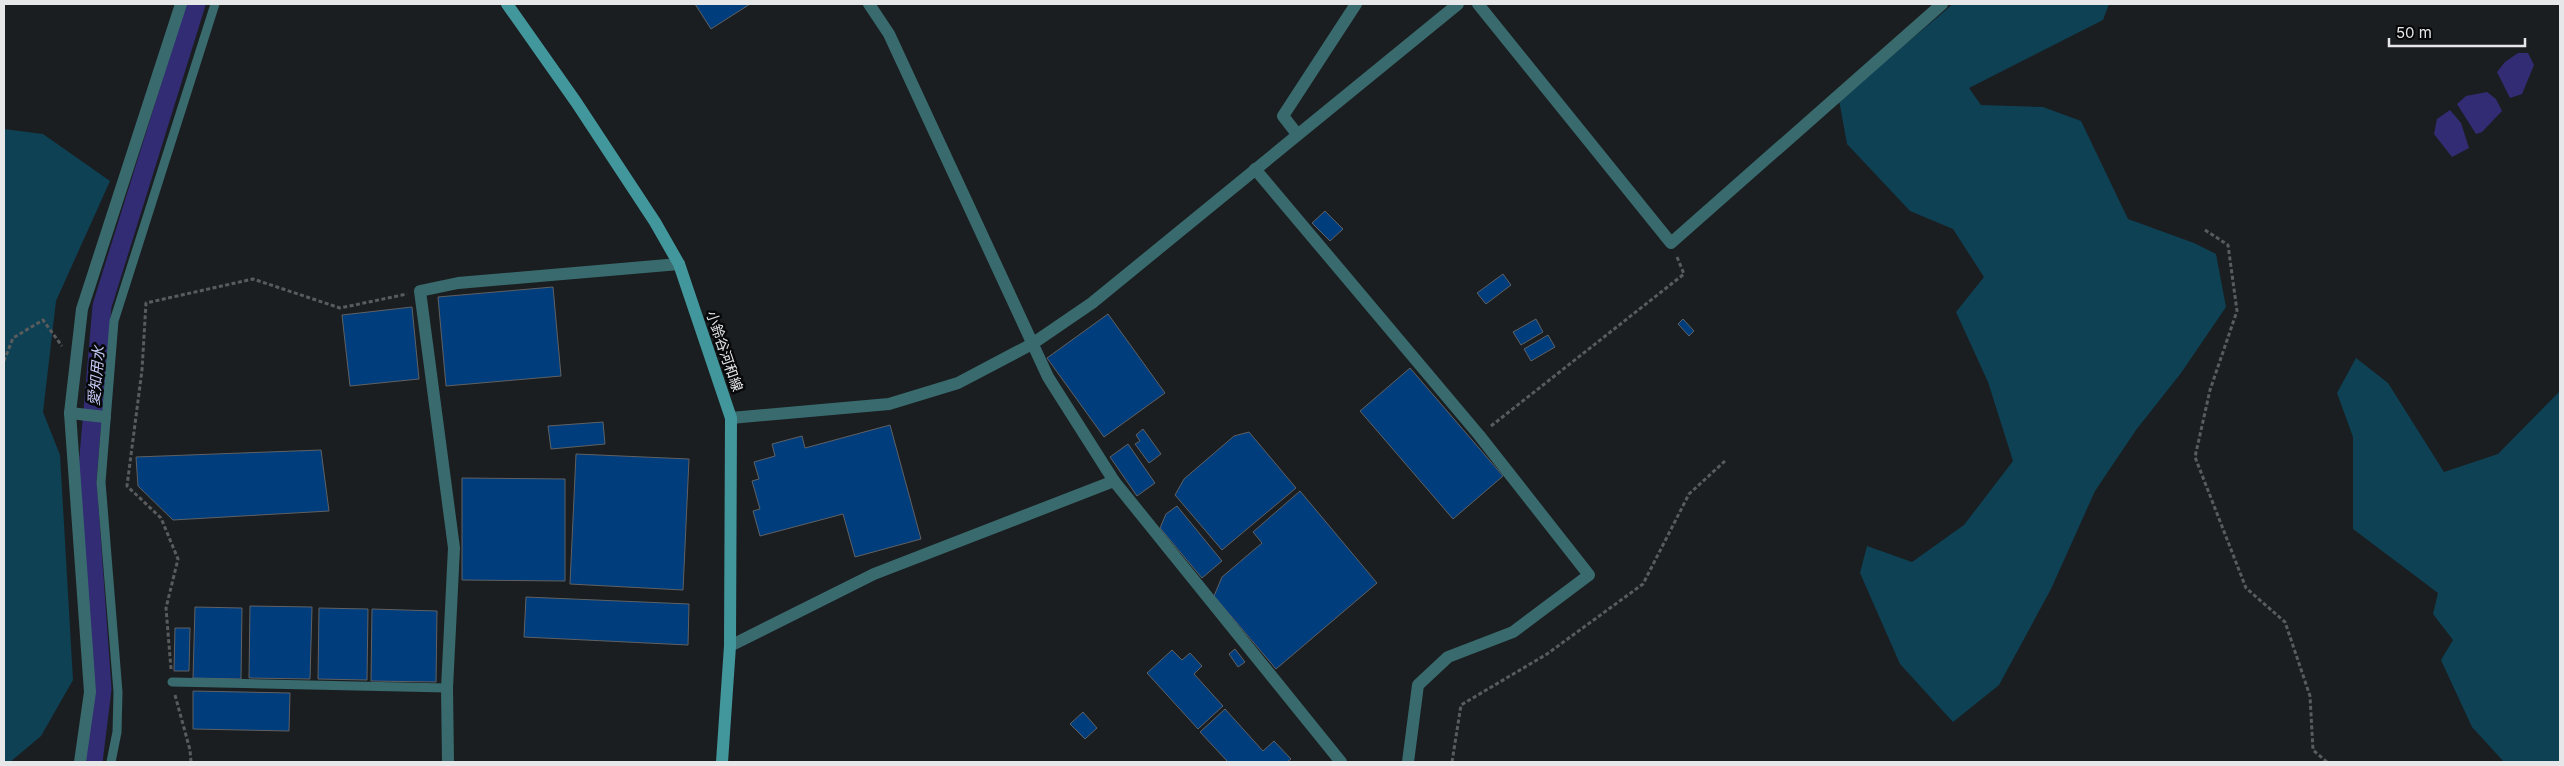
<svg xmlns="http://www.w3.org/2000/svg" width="2564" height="766" font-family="Inter,'Noto Sans JP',sans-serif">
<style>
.green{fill:#0e4154}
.water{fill:#322c75}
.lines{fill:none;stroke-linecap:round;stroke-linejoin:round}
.canal{stroke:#322c75;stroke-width:19}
.building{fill:#003d7c;stroke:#5f6164}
.path{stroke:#595b5d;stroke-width:3;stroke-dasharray:4 2.5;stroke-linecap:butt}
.service{stroke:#396b6e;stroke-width:9}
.minor{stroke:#396b6e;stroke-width:12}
.tertiary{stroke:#396b6e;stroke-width:12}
.secondary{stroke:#42979c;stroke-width:12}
.labels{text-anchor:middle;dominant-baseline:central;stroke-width:5;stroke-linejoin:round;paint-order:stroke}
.street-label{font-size:14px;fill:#e5e7e9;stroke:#070809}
.water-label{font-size:15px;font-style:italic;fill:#c4c8f3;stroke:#070809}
</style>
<rect width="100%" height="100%" fill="#1b1e20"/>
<g class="green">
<polygon points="1953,4 2109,4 2103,20 1969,88 1981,105 2043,107 2081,121 2128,219 2194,243 2216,254 2226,307 2181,373 2136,430 2095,491 2051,589 1999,685 1953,722 1900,664 1860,573 1867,546 1912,562 1964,525 2013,461 1988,382 1956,312 1984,277 1953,229 1910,211 1847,144 1839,100"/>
<polygon points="4,129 43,134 110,181 56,301 43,412 60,455 73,680 41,736 10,762 4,762"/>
<polygon points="2356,358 2388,383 2444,472 2498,454 2560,391 2560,762 2504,762 2472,727 2441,660 2453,640 2433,614 2438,593 2353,529 2353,437 2337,393"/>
</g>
<g class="water">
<polygon points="2518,53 2528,53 2534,65 2522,94 2510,98 2497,72 2505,62"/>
<polygon points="2487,92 2496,99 2502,111 2482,132 2476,134 2457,104 2466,96"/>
<polygon points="2450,110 2461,123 2469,148 2452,157 2434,134 2437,119"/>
</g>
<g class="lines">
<polyline class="canal" points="93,762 102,689 87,479 102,306 196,4"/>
</g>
<g class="building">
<polygon points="695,4 750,4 711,29"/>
<polygon points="1325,211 1343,229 1330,241 1312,223"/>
<polygon points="1503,274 1511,285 1486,304 1477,293"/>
<polygon points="553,287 561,376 446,386 438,297"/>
<polygon points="412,307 419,379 350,386 342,315"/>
<polygon points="1108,314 1165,393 1104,437 1047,358"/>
<polygon points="1536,319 1543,332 1521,345 1513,332"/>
<polygon points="1683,319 1694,331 1689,336 1678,324"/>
<polygon points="1548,335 1555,347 1531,361 1524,349"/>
<polygon points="1410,368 1503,476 1453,519 1360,411"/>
<polygon points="603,422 605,444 551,449 548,426"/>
<polygon points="890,425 921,539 855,557 843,514 760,536 753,511 760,509 752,481 759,479 754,462 775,456 772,444 802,436 805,448"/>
<polygon points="1143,429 1161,454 1149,463 1135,444 1140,441 1136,435"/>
<polygon points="1249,432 1296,488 1222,550 1175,495 1184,479 1234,436"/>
<polygon points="1128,444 1155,483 1137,496 1110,457"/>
<polygon points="321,450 329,511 173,520 138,486 136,457"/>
<polygon points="576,454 689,459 683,590 570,584"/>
<polygon points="462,478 565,479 565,581 462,580"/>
<polygon points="1300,491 1377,583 1276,669 1214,596 1222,577 1262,543 1253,532"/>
<polygon points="1177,506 1222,561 1202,578 1160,528 1166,514"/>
<polygon points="526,597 689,604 688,645 524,637"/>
<polygon points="250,606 312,607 310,679 249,678"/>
<polygon points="195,607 242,608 241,679 193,678"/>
<polygon points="319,608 368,609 367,680 318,679"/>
<polygon points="372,609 437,611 436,682 371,681"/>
<polygon points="175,628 190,628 189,671 174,671"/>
<polygon points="1235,649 1245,662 1238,667 1229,654"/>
<polygon points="1172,650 1182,660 1190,653 1202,666 1194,674 1223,706 1198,729 1147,673"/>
<polygon points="193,691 290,693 289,731 193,729"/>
<polygon points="1225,709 1263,751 1274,741 1291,759 1287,762 1228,762 1200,732"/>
<polygon points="1083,712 1097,728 1085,739 1070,724"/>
</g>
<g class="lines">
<g class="path">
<polyline points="2205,230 2228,245 2237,311 2210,390 2195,457 2246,588 2285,622 2310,696 2313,750 2327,762"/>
<polyline points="4,361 13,338 43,320 62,346"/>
<polyline points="1491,426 1684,274 1677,257"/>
<polyline points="171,669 166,608 178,559 161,518 127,486 142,370 146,303 253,279 340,308 407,294"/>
<polyline points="175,695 190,750 191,762"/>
<polyline points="1452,762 1461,705 1547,654 1643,584 1689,494 1725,461"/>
</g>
<g class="service">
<polyline points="172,682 447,688"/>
<polyline points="111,762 117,732 118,692 101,482 114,321 215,4"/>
</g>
<g class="minor">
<polyline points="869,4 889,34 1048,377 1114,481 1341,762"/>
<polyline points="1478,4 1671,243 1942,4"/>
<polyline points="1297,134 1283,116 1356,4"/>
<polyline points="1255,169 1479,435 1589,575 1513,632 1448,657 1418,685 1408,762"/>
<polyline points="70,413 105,417"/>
<polyline points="730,646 874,574 1114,481"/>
<polyline points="80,762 90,692 70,413 82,309 181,4"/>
<polyline points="448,762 447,688 454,548 420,291 458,283 679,264"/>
</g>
<polyline class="tertiary" points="731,418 889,404 958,383 1032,344 1092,303 1458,4"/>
<polyline class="secondary" points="507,4 576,102 655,222 679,264 731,418 730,646 722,762"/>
</g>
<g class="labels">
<g class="street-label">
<text transform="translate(725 351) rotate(71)">小鈴谷河和線</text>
</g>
<g class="water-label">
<text transform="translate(96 376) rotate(-85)">愛知用水</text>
</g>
</g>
<rect width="2564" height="766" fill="none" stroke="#e5e7e9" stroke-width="10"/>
<path d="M2389 38v8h136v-8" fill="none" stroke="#e5e7e9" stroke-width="2.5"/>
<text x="2396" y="38" font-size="15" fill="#e5e7e9" stroke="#070809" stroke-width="4" paint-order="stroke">50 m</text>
</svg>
